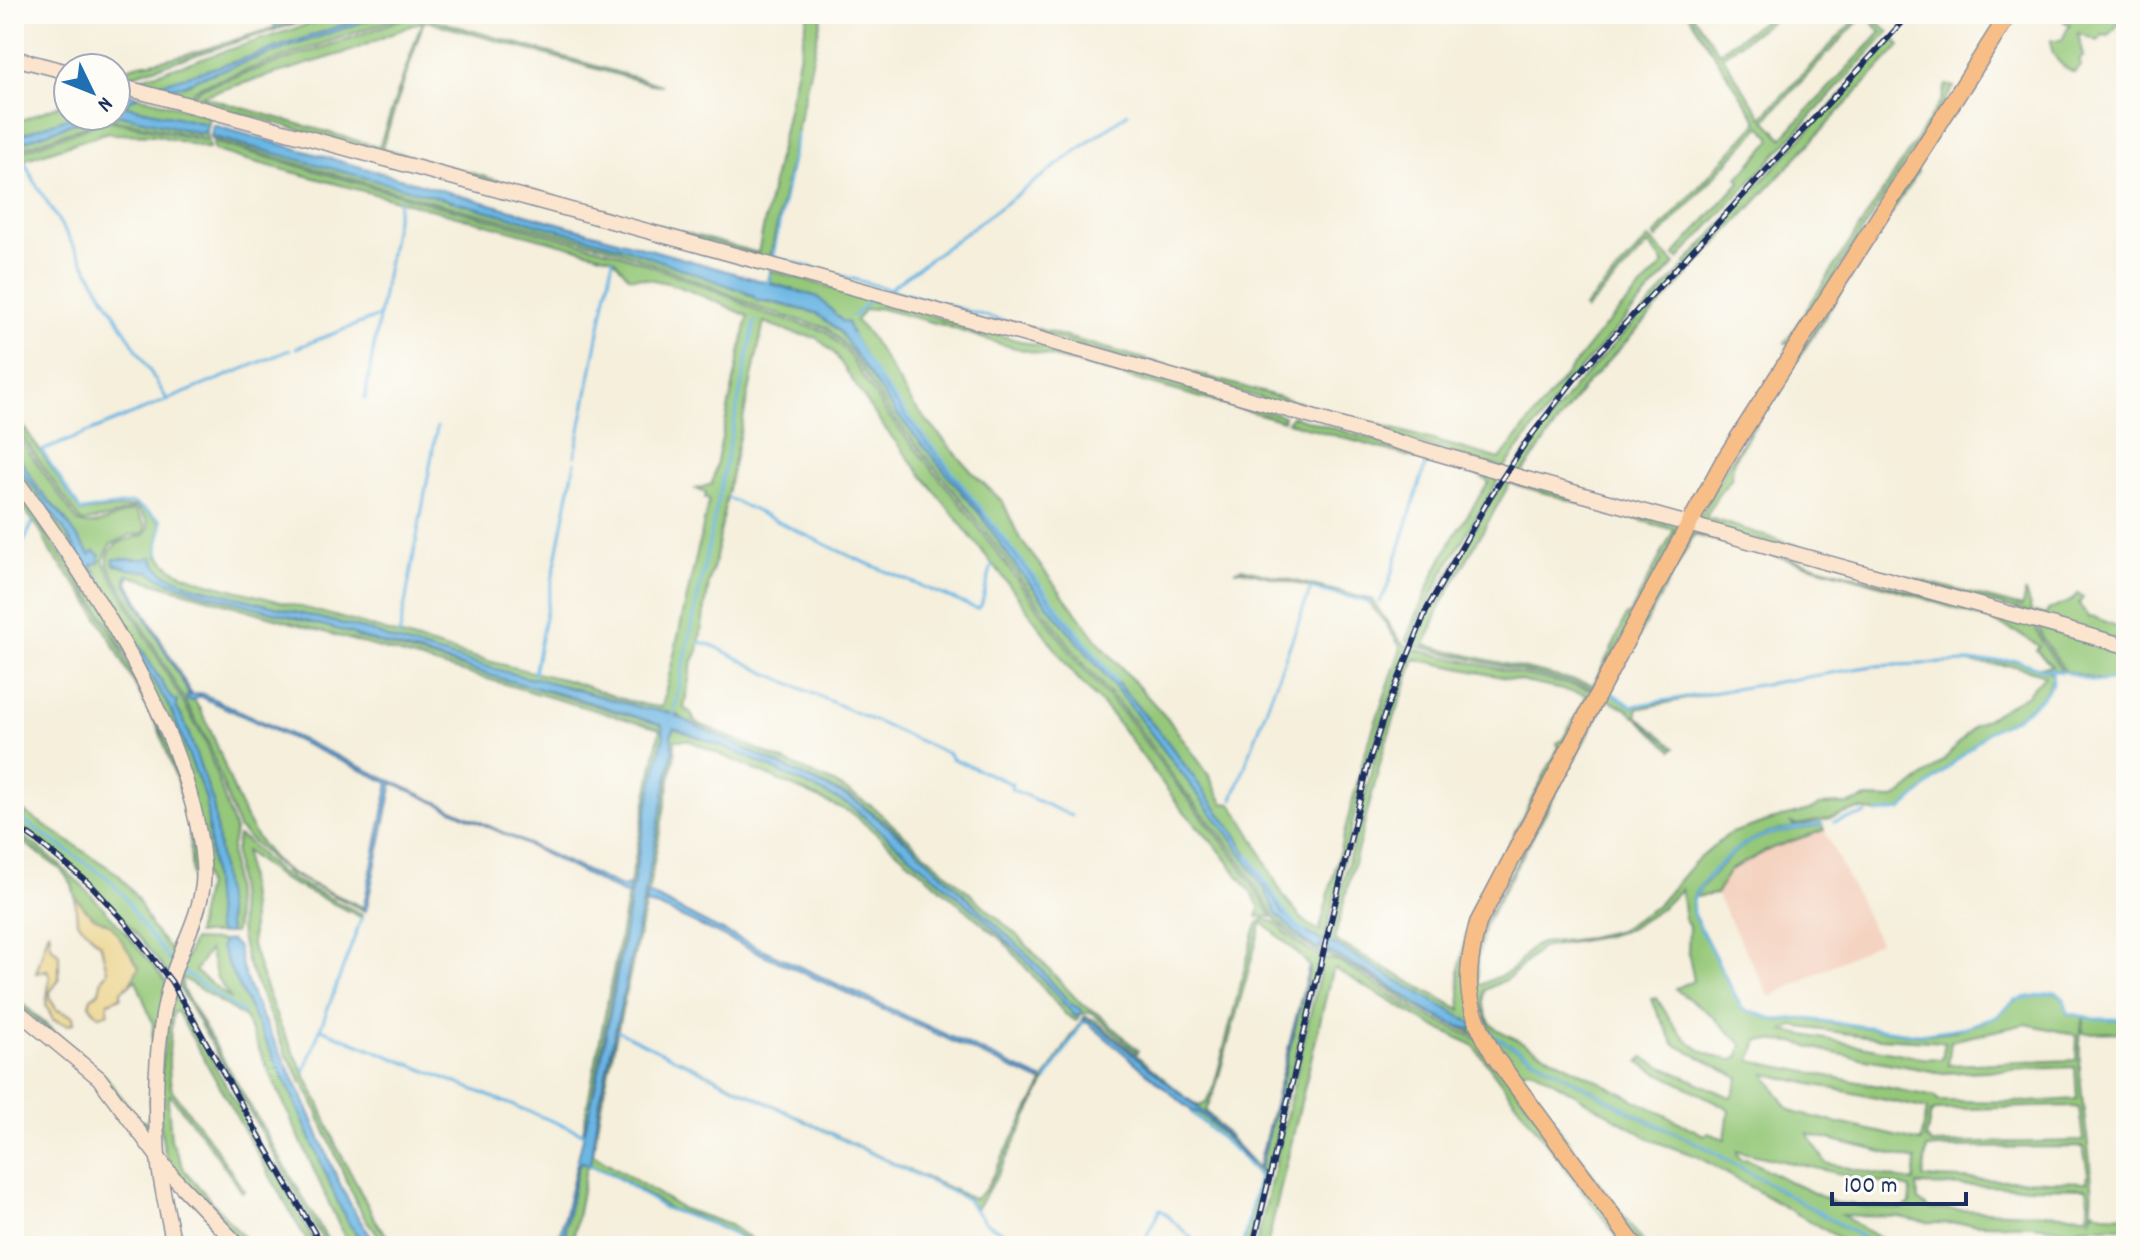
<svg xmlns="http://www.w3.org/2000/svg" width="2140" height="1260" font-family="Dekko,sans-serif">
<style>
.built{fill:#f4d3c1}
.green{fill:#95c879;stroke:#587c6c;stroke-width:2;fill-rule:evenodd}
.sand{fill:#eeda9e;stroke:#84847e;stroke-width:2}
.water{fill:#6ab6e3;stroke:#4272a0;stroke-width:2}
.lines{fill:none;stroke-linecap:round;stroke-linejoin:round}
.stream{stroke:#6ab6e3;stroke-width:3}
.secondary-casing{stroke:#888f9d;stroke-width:17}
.primary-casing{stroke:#888f9d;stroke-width:19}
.secondary{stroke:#fce5cf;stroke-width:14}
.primary{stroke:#f7be88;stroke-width:16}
.rail-casing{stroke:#1b2f5e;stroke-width:6}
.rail{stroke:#fdfcf7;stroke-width:3;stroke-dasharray:9;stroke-linecap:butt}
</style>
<rect width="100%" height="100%" fill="#fdfcf7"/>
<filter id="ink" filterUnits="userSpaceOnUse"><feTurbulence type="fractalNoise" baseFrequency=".0125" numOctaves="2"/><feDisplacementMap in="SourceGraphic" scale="16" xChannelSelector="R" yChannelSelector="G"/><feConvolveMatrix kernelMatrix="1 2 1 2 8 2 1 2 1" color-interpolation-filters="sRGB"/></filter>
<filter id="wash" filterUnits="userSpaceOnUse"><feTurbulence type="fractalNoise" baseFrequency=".006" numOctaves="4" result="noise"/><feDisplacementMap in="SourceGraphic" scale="32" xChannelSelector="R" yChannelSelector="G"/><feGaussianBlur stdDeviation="1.8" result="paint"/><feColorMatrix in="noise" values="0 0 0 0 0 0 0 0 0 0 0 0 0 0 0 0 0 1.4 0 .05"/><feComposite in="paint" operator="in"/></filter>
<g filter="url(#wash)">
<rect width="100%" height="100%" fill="#f5efdc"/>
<polygon class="built" points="1824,830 1879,942 1770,997 1716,894 1730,870 1772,848"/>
<g class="green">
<path d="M266,14h4l10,12 36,-12h9l-193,61 -8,5 -8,-1v-9c11,1 14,-5 24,-6 46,-7 91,-23 136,-37z"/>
<polygon points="340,14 374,14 250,57 150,88 190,84 196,79 386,14 409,14 201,86 193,91 190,99 140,87 138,83 141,78"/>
<path d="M415,14h23l-10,4 234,67 -12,-1 -224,-63 -3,3 -41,124 376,105 50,-239h14l-51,239 1,7 -580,-160 3,-7 6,-5 153,-51zM422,21l-43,126 -178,-51 150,-45z"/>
<path d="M1688,14h4l27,38 54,-38h8l-59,42 40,61 98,-103h10l19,18 -210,227 -5,-4 66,-73 -2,-4 33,-37v-4l-10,-11 -104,113 -3,-3 104,-114zM1865,14l16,18 -99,106 -17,-18z"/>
<path d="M2072,14h54l-17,22 -6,-1 -5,6 -20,-8 5,24 -4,2 2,7 -7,7c-12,-6 -25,-18 -23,-33h11l8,-16 -6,-2 1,-4z"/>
<polygon points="1894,38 1900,46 1692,270 1685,264"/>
<polygon points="1946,85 1954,87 1790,345 1785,343 1941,101"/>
<polygon points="138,96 209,116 207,127 207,124 122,105"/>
<polygon points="68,102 68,116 74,116 14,137 14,123"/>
<polygon points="116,114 201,133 206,131 207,138 107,118 14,151 14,145 93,116 116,116"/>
<polygon points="107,120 208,141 209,149 156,135 114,134 108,132 14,163 14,154"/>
<polygon points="211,136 622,247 687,269 740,290 756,299 816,313 833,325 847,340 896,413 979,513 1017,568 1125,699 1234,842 1265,890 1277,915 1303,940 1316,948 1323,947 1321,953 1298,940 1277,921 1234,851 1180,786 1132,719 1081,661 967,507 889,412 849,350 827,328 763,310 725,292 616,249 433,202 211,139"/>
<path d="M213,142l219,62 183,48 109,42 38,19 64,18 21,21 40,62 78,95 114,154 51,58 48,66 54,66 40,64h-15l3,-9 -8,-14 -32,-43 -39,-43 -70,-94 -39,-42 -59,-82 -133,-168 -45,-68 -18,-16 -24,-5 -29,-11 -35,162 -14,78 -5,15 -12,74 -6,12 -8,45 7,5 4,9 139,61 39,24 148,132 60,65 16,9 41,37 -1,3 -46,-41 -10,2 -5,7 -11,-7 -61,-72 -152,-129 -164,-73h-13v14l-27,139 -49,222 -6,39 88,54 49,17 31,21 -69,-31 -20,-5 -60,-37 -22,-8 -4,3 -14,78h-11l1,-11 4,-2 -1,-5 13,-62 13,-13 82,-404 -3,-13 4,-8 63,24 113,53 131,111 43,42 51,58 -4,-12 -41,-47 -113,-107 -29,-26 -37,-27 -160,-73 -14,-9 -36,-7 -68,-20 -70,-16 -111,-32 -22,-9 -177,-45c-15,-7 -35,-10 -39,-27l-20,2 -20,-2v6l34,6 16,9 35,12 152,41 7,4 304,88 2,10c-30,132 -52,266 -79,398l-2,-1 4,-25 73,-378 -533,-154 -1,8 59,103 5,14h4c34,51 38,121 86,165 15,14 62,32 83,42v3l-78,-38 -47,-44 -30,-86 -100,-177c-3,-21 17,-26 35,-29l6,-9 -3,-8 -10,-12 -26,10 -27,5 -3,-2 -66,-95v-13l67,100 58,-6 21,15c2,13 -5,22 -2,35l2,-1c8,16 28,21 45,27 54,15 110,27 164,44 64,20 128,39 193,53 33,8 65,26 100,28l47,-207 -4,-2 1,-6 -10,-3 16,-5 36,-168c-38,-16 -77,-38 -119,-39l-16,-19 -373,-100 -26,-8z"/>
<polygon points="1916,170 1918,172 1737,454 1733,463 1731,479 1718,495 1706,517 1842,560 2022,607 2025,591 2032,614 1702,525 1699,518 1730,461"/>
<polygon points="1649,238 1675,264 1574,376 1504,468 1024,330 1027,326 1500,459 1604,327 1664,264 1649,244 1586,310 1584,307"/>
<polygon points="1683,268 1690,273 1583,388 1522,473 1513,470 1573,389"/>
<path d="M770,270l514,146 -1,5 -206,-58 -77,-19 -57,-19 -65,-17 -14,2 -8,11 14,15 44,70 57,65 32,31 17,37 82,107 70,78 36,50 15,29 8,1c9,12 17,24 24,37 17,33 31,71 64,91l45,-176 37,-108 -15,-24 -18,-22h3l-130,-32 -6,1 7,-3 130,32 29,42 8,5 -43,120 -42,175 -22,-12 -20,-18 -46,-77 -69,-94 -67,-78 -216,-275 -37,-62 -29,-29 -47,-14z"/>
<polygon points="1292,416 1500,477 1442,575 1410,642 1406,640 1434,574 1454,536 1489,482 1479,476 1428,461 1427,458 1425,461 1287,422"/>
<path d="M14,430l64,92c18,8 40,-8 57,-12l11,17 -4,7 -12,1 -20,10 -7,16 103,182 29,88 -4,20 5,77 -2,5h-5l-16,-131 -29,-81 -8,-14v-7h-3l-5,-7 -75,-125v-13h-3l-28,-40 -23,-25 -25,-41z"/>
<polygon points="14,461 63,528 170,709 206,799 217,930 221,934 196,934 206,885 170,725 14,471"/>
<path d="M1506,477l171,49 2,4 -83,159 -183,-44 33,-67zM1510,483l164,47 -43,82 -5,4 -12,28 -21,41 -168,-40 15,-38z"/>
<path d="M14,485l97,145 60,120 25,97 1,36 -28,92c-46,-59 -91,-113 -155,-153v-17l104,69 19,24 15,30 18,22 15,-37 7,-33 -3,-55 -12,-44 -18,-51 -48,-90 -26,-44 -34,-43 -11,-23 -26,-34z"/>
<path d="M1691,532l343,92 8,18 20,29 -24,-4 14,-1 -16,-16 3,-4c-33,-23 -69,-32 -107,-45 -78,-26 -159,-45 -238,-66l-84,154 -2,-1z"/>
<polygon points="2078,593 2083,597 2079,604 2089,618 2094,617 2126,630 2126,643 2036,617 2035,612 2046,615 2048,610 2071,601"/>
<polygon points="2038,625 2126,649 2126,670 2110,680 2104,681 2065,671 2043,639"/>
<path d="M1413,649l182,42 -120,236v98l-147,-84 47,-184zM1415,659l172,36 -24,44 -6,4 2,4 -58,111h-3l-29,61 -10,52 2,39 -127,-70 51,-195z"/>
<path d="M2016,661l35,11 2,6 -10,18 -28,22 -27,14 -87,78 -23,3 -18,-4 -37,11 -27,5 -5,-2 3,4 28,-4c-53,9 -76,9 -113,52 -11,12 -19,20 -16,38l49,96 35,12 25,-2 117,16 34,-4 28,-8 15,-6 19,-16 11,-4 29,-4 9,6 4,15 15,2c-8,43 0,86 5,129 3,25 7,51 2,75l4,-10 9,4 23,1v12h-42l-10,3 -41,-5 -104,-2 -31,-6 -56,-2 50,31h-13l-177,-101 -66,-31 -143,-79 -16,-37 -5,-25 7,-41 129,-241 24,16 97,-17 -92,19v7l38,32 -3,2 -45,-41 -20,-10 -122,226 -7,32v29l33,-15 21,-24 9,-4 40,-4 38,-9 9,-6 30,-19 36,-42 35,-29 42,-14 40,-10 9,-5 28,-1 19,-6 25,1 9,-4 42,-34 31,-35 53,-31 18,-20 -30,-9 -43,-3zM1681,889l4,31 4,7 -1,25 6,28 -19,9 35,25 32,30 -3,12 -5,4c-40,-3 -59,-30 -77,-62l-6,1 23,45 65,34 -7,20 -89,-40 -4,5 87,44 3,4 -4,28 -17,-6 -4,2 -206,-105c-13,-9 -16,-25 -13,-40l24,-12 32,-30 65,-12 23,-7 33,-21zM2026,1024l51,11 -1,25 -128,5 3,-24zM1793,1026l86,12 66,4 -3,17 -19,-1 -139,-27zM1758,1040l35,2 40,11 109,20 133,-6 2,32 -48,3 -91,-1 -3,-4 -184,-36zM1765,1074l162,35 -6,33 -125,-29 -9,-6zM2066,1106l13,2 4,33 -151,3 -6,-6 5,-25 6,-3zM1808,1134l108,26 -2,22 -88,-19zM2083,1147l5,26 -1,9 -164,-4 4,-30zM1737,1151l174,38 -1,15 -8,5 -67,-6 -47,-22 -41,-22 -5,1 -5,-5zM1917,1185l170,3 2,14 -1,13 -158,-6 -12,-9z"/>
<path d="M1822,825l2,5 -52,18 -42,22 -14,24 -21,3c4,-8 10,-13 16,-20 35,-44 58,-42 111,-52z"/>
<path d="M14,830c62,41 106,95 152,152l-15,139 -4,5h-6l-94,-97 -33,-28 3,-2 89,78 34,45 7,-1 3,-8 3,-89 -17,-44 -7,5 10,-18 -12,-14 -11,-21 -24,-16 -17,-19 -3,-13 -11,-14 -47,-35z"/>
<polygon points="238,836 246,840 279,873 362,914 361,917 282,879 245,851 252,918 252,945 263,980 279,1023 319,1103 336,1145 378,1225 396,1246 386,1246 364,1217 351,1191 311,1098 286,1054 247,962 241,937 235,852"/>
<path d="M1264,919l10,3 22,20 24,14 -71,290h-6l17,-69 -21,-24 -48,-41v-2c27,7 48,48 72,63l-3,-3 50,-203c-14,-18 -32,-30 -48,-45l-47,168 -9,21 52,57 -49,-51 -112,-92 -13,-7c-44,59 -66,131 -108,191l-10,-11 -288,-139 179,88 117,52 11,-9 60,-111 40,-63 10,4 93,79 11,7 7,-3 8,-17 40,-153 4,-10z"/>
<path d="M193,940l30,1 -2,6 5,13 66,135 48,112 9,17 17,22h-15l-13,-23 -93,-205 -64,-41 2,13 148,256h-5l-150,-264zM209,950l8,28 14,21 -36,-28z"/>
<path d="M1327,951c41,22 79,48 120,69 12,6 26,8 32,17l-71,-34 -40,-27 -41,-21z"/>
<polygon points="1323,959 1334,960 1366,978 1407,1006 1481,1041 1632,1246 1624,1246 1473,1045 1431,1025 1335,969 1332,971 1267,1246 1256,1246"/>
<path d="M173,992l144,254h-6l-15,-24 -119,-211 -4,2c-3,24 -7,54 -1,77l39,51 33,50 -2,1 -34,-49 -38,-48 -2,6 3,39 14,31 66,75h-8l-72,-78c-21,-38 -7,-133 2,-176z"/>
<polygon points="2084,1016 2094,1019 2126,1020 2126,1032 2083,1033"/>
<polygon points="1492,1036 1636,1116 1702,1146 1876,1246 1853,1246 1696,1156 1654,1141 1534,1070 1527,1069 1522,1072 1521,1077 1646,1246 1641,1246 1513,1073"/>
</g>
<g class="sand">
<polygon points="75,897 92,916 111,925 139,967 129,985 121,991 121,997 108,1002 108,1013 99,1016 89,1005 91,998 99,992 102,979 107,971 101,945 77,921"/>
<polygon points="49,930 51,946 59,954 59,980 50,992 50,999 57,1010 73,1016 74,1023 68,1025 53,1020 46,1005 50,976 47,970 36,973"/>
</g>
<g class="water">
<path d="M374,14h12l-190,65c-9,7 -36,12 -47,8l101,-30z"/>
<polygon points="129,93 138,96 123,105 207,124 206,131 201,133 116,114 116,100"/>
<polygon points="93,116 14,145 14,137 70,117"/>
<polygon points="213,125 818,297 843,322 847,322 854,339 884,388 1100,663 1167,741 1236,835 1282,912 1302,930 1322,941 1323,947 1316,948 1303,940 1277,915 1265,890 1234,842 1125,699 1017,568 979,513 896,413 840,332 816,313 769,301 757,301 752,295 740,290 622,247 211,136"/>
<polygon points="14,449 39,490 62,515 90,555 94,551 100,555 99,563 92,564 93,568 168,693 173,700 177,700 176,707 184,721 213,802 229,933 221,934 217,930 206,799 171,710 63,528 14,461"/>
<polygon points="148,557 152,557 155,564 165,574 193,586 370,631 392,640 531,679 535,678 641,708 667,712 856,801 917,850 1030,957 1071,1004 1082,1010 1081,1014 1075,1016 1024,958 981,916 850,805 737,752 674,728 671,736 673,749 644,898 598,1109 590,1165 582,1162 578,1166 565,1228 566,1233 562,1235 561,1246 557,1246 601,1063 646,813 664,735 662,725 576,698 505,680 422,654 358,637 351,633 199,592 164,580 148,571 128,569 113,563 114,559 147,559"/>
<polygon points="127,575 129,575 128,583 192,695 201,693 621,887 630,885 628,896 511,837 393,783 366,911 363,910 389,783 199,696 193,701 187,700 186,697 190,696 185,686 126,583"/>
<polygon points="648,893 710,925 1042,1079 1041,1082 659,907 645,904"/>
<path d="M230,940l8,7c5,43 41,100 60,141 26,53 42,113 81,158h-13l-17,-22 -9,-17 -48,-112 -66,-135 -5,-13 2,-6z"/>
<path d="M1328,941l144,82 2,6c-34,-2 -72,-38 -101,-54 -15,-8 -31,-16 -46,-24z"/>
<polygon points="1309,966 1260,1169 1263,1174 1208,1120 1198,1112 1192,1111 1088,1023 1082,1022 1086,1018 1097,1025 1209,1117 1258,1168"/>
</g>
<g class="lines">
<g class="stream">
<polyline points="268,14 278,26"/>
<polyline points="24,160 33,179 168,401"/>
<polyline points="773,256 797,134"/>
<polyline points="774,257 1018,325"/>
<polyline points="767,284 770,274"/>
<polyline points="889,289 1128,113"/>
<polyline points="853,316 869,301"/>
<polyline points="851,335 877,376 1116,681"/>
<polyline points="296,348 379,316"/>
<polyline points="365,399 399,201"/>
<polyline points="575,456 613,259"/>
<polyline points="728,498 854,558 977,609 981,606 992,565"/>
<path d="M159,555c-3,-13 4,-22 2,-35l-28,-17 -52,8 -39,-60 248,-101"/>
<polyline points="14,563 33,522"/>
<polyline points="1380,602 1387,588 1427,460"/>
<polyline points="399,637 437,427"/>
<polyline points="700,642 714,646 762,671 949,754 951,758 1012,784 1011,789 1072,816"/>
<path d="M2066,672c22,9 40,15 60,0"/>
<polyline points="534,674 575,462"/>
<polyline points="1608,690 1632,706 1873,666 2016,660 2038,668 2062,672"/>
<polyline points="673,717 755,321"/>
<polyline points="1233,799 1311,588 1372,603"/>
<polyline points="1878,813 1901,810 1988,732 2016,718 2043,697 2053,682 2052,671"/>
<polyline points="14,814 109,879 125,897 136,917 171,962"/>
<polyline points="1834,822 1866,814"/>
<path d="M1822,824c-52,9 -76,9 -112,51 -11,13 -19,20 -17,39l49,95 35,11 25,-2 117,16 47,-7 30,-10 19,-17 41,-8 8,7 4,14 26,6h32"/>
<polyline points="1249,855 1288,916 1306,933"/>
<polyline points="182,971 243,1013"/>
<polyline points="321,1029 585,1134"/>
<polyline points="618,1031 966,1199 985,1222 1027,1246"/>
<polyline points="1490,1031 1492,1035 1636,1115 1702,1145 1878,1246"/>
<polyline points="304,1072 362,917"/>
<polyline points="1046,1081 1083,1022"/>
<polyline points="1192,1113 1239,1154 1259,1177 1242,1246"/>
<polyline points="590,1165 613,1175 664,1208 712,1224 756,1246"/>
<polyline points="1142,1246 1160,1209 1200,1246"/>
</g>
</g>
</g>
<g filter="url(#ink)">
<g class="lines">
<g class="secondary-casing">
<g id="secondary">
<polyline points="14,58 68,72"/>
<polyline points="116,85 1091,353 1505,473 2126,646"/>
<path d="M14,477c71,97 158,228 183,346 4,19 8,41 6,61 -4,34 -23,65 -32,97 -16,55 -17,119 -13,175 2,30 11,61 16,90"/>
<polyline points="14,1008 99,1078 172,1176 239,1246"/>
</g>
</g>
<g class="primary-casing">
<path id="primary" d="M1635,1246l-140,-189c-30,-52 -32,-76 -17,-134l149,-284 96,-177 286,-448"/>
</g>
<use href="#secondary" class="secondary"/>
<use href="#primary" class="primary"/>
<g class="rail-casing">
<g id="rail">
<polyline points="14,825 40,843 91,885 123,920 171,981 322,1246"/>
<polyline points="1253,1246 1368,766 1385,713 1427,609 1490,497 1524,445 1576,377 1910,14"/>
</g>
</g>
<use href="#rail" class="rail"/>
</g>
</g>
<rect width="2140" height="1260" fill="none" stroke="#fdfcf7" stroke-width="48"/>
<g transform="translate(92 92) rotate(133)"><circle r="38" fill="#fdfcf7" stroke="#a3aaba" stroke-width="2"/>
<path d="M0-6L14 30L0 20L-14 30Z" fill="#1f6fb2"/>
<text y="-12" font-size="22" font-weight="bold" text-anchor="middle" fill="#1b2f5e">N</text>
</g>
<path d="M1832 1192v12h134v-12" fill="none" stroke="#1b2f5e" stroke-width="4"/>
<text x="1844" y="1192" font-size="24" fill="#1b2f5e" stroke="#fdfcf7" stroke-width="6" paint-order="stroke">100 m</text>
</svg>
